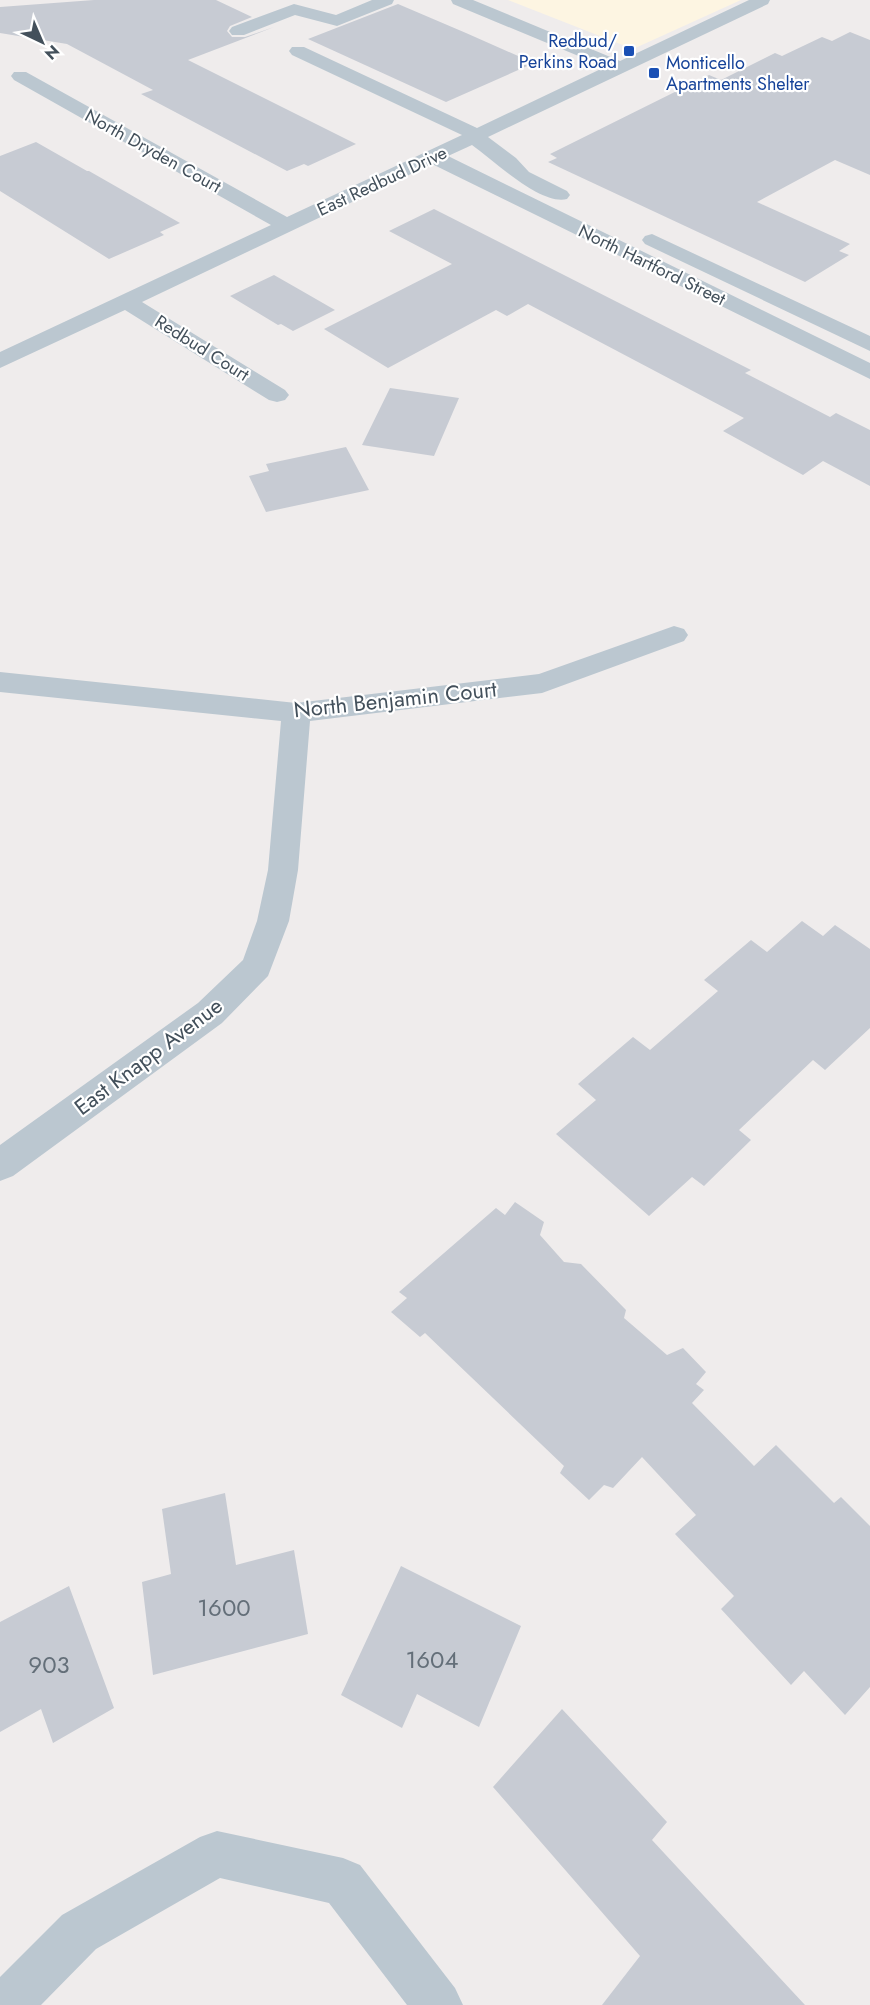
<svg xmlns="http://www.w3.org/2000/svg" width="870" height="2005" font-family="Jost,sans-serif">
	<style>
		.commercial { fill: #fdf5e2 }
		.building { fill: #c7cbd3 }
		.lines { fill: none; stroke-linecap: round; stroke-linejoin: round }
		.minor { fill: #bbc7d0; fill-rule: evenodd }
		.transit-dot { fill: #1a4fb4; stroke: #fff; stroke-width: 2 }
		.labels { text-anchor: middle; stroke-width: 4.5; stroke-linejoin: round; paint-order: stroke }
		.far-transit-label { font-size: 18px; fill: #164399; stroke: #fff; text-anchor: end }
		.far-street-label { font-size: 18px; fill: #43505b; stroke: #fff }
		.street-label { font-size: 22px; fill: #43505b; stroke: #fff }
		.near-number-label { font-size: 24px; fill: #646f79 }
	</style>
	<rect width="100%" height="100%" fill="#efecec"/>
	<!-- commercial -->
	<path class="commercial" d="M 508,0 L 741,0 L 633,49 Z"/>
	<!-- building -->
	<path class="building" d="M 94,0 L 216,0 L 252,17 L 230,26 L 227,31 L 232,37 L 245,37 L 274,27 L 188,60 L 356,144 L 308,166 L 304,164 L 287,171 L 141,94 L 153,90 L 67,44 L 0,33 L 0,7 Z
		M 398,4 L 466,33 L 534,63 L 446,102 L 308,39 Z
		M 850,32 L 870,40 L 870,175 L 835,160 L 757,202 L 850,244 L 839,251 L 849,255 L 805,282 L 548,162 L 557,158 L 550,154 L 709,75 L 721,80 L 775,53 L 782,56 L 822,37 L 832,41 Z
		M 36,142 L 87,171 L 89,171 L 180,223 L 160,232 L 164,235 L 109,259 L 0,191 L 0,156 Z
		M 434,209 L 751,370 L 745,373 L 830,417 L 836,413 L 870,430 L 870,486 L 823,461 L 803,475 L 723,431 L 744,418 L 528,304 L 507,316 L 496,310 L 388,368 L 324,329 L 452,264 L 389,231 Z
		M 274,275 L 302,291 L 335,310 L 293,331 L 281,324 L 278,325 L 230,296 Z
		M 390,388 L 459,398 L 434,456 L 362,445 Z
		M 346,447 L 369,490 L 266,512 L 249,476 L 269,471 L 266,464 Z
		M 802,921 L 823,936 L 835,925 L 870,949 L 870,1028 L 825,1070 L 813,1060 L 739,1130 L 751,1140 L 704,1186 L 692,1177 L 649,1216 L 556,1134 L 596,1100 L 578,1084 L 633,1037 L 650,1050 L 718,991 L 704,980 L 751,940 L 767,952 Z
		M 515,1202 L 544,1222 L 540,1235 L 564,1262 L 581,1264 L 626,1310 L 624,1318 L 667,1355 L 683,1348 L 706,1372 L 696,1384 L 704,1390 L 692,1403 L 754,1466 L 776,1445 L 834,1503 L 841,1497 L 870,1526 L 870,1687 L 845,1715 L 804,1671 L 791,1685 L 721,1609 L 734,1596 L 675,1534 L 696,1515 L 642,1457 L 613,1488 L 604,1485 L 589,1500 L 560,1473 L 564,1466 L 425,1333 L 420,1337 L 391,1312 L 407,1298 L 399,1292 L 496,1208 L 505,1215 Z
		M 225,1493 L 236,1565 L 294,1550 L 308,1634 L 153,1675 L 142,1582 L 171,1574 L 162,1509 Z
		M 401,1566 L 521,1626 L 479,1727 L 417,1694 L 402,1728 L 341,1695 Z
		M 69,1586 L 114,1708 L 53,1743 L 41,1709 L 0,1732 L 0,1622 Z
		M 562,1709 L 667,1822 L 652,1840 L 805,2005 L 602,2005 L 640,1956 L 493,1787 Z"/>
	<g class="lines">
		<!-- minor -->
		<path class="minor" d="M 372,0 L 394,0 L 392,4 L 337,26 L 295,15 L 244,35 L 232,35 L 229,31 L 232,27 L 294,4 L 336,15 Z
			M 451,0 L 473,0 L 620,61 L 749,0 L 770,0 L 768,4 L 488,137 L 516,158 L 529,172 L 567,191 L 570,195 L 567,199 C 541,206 493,160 472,145 L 448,156 L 870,363 L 870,379 L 432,164 L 142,302 L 285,390 L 289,395 L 285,400 L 277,402 L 269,400 L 125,310 L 0,368 L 0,352 L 271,225 L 14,80 L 11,76 L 14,72 L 26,72 L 287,217 L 462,135 L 292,55 L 289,51 L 292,47 L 304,47 L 477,128 L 605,67 L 453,4 Z
			M 652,234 L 870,336 L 870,351 L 645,244 L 642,240 L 645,236 Z
			M 674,626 L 684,629 L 688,635 L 684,641 L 542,693 L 310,721 L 298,870 L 289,921 L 268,976 L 222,1023 L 13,1176 L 0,1181 L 0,1145 L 198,1003 L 243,960 L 257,921 L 268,870 L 281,721 L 0,692 L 0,672 L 296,703 L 539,674 Z
			M 217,1831 L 343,1858 L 360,1865 L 455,1988 L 463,2005 L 407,2005 L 329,1903 L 220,1878 L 96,1949 L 41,2005 L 0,2005 L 0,1977 L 62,1915 L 200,1837 Z"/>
	</g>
	<!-- markers -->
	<g class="transit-dot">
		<rect x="623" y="45" width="12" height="12" rx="3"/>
		<rect x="648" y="67" width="12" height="12" rx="3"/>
	</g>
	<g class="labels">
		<!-- far-transit labels -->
		<g class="far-transit-label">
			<text x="617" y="47">Redbud/<tspan x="617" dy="21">Perkins Road</tspan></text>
			<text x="666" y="69" text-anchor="start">Monticello<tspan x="666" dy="21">Apartments Shelter</tspan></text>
		</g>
		<!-- far-street labels -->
		<g class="far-street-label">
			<text transform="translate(153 151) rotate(29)" y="6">North Dryden Court</text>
			<text transform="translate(382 181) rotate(-25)" y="6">East Redbud Drive</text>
			<text transform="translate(652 265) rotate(26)" y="6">North Hartford Street</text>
			<text transform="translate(202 348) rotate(32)" y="6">Redbud Court</text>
		</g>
		<!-- street labels -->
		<g class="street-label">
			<text transform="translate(395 699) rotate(-6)" y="8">North Benjamin Court</text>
			<text transform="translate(148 1056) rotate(-37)" y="8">East Knapp Avenue</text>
		</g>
		<!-- near-number labels -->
		<g class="near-number-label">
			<text x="224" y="1616">1600</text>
			<text x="432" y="1668">1604</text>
			<text x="49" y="1673">903</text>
		</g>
	</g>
	<!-- north arrow -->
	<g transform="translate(42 42) rotate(136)" stroke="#ffffff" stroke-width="4.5" paint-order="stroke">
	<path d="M0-4.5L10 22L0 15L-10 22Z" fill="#43505b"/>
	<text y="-9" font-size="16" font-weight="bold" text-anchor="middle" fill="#43505b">N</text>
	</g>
</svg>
